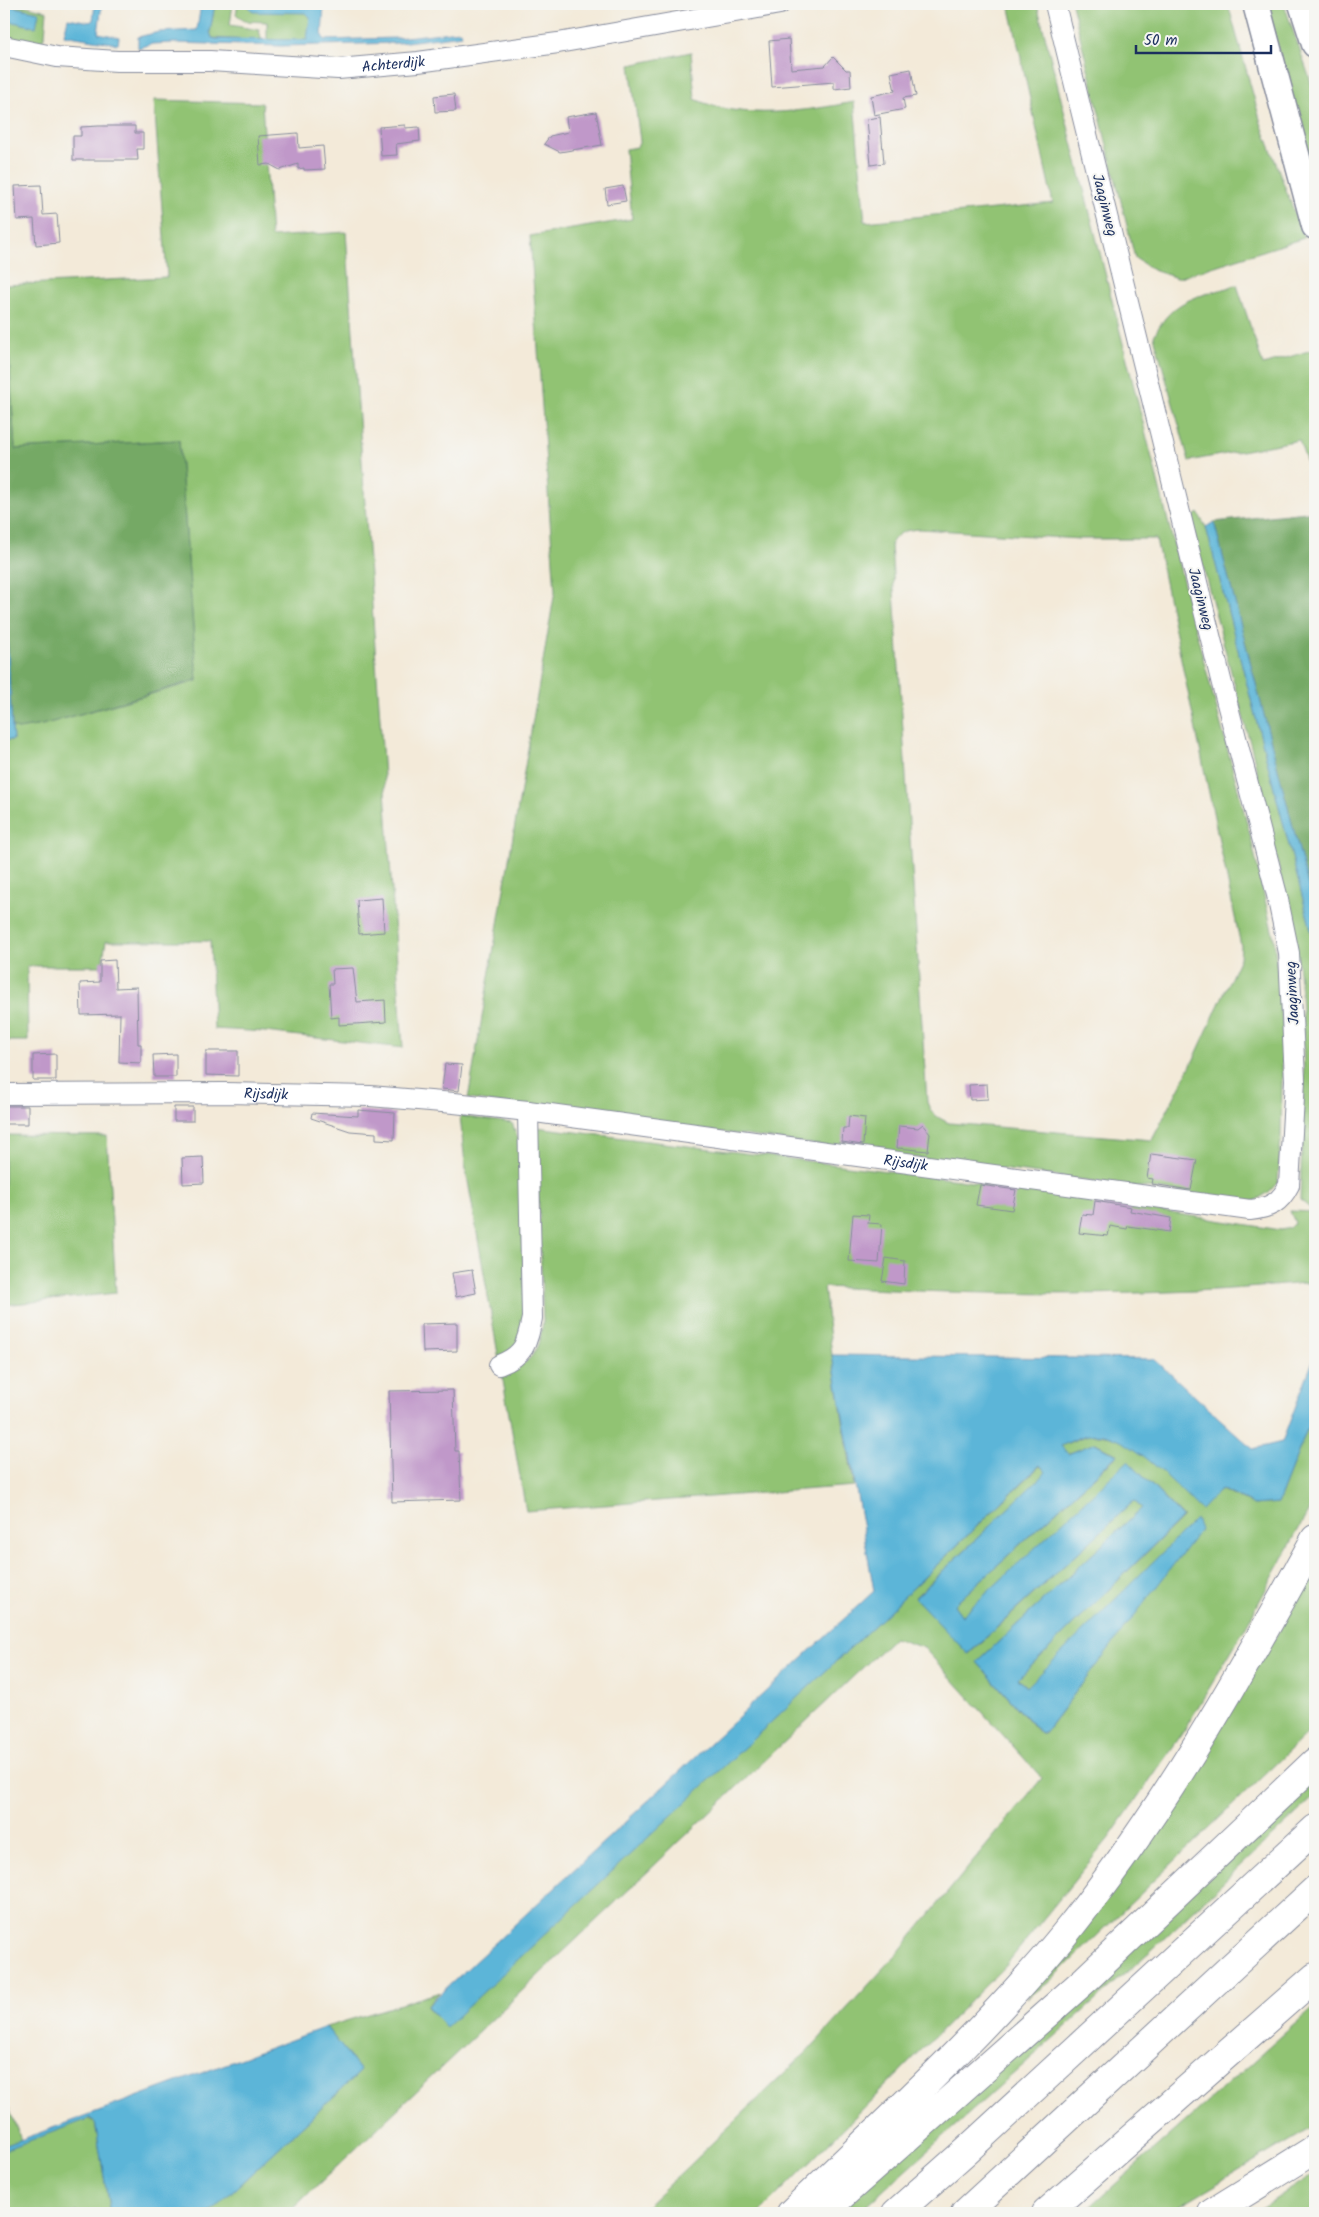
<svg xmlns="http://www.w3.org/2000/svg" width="1319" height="2217" font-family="Kalam,sans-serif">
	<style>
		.green { fill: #91c373; stroke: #567968; fill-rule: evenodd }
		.forest { fill: #74a965; stroke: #486c62 }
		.water { fill: #5bb5d8; stroke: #3b729b }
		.building { fill: #c098c9 }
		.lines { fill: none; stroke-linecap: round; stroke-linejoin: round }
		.minor-casing { stroke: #878c9c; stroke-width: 22 }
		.major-casing { stroke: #878c9c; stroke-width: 29 }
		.highway-casing { stroke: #878c9c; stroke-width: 30 }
		.minor { stroke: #fff; stroke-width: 20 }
		.major { stroke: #fff; stroke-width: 26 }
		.highway { stroke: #fff; stroke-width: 28 }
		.labels { text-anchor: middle; stroke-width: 4; stroke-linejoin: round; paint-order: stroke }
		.street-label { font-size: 15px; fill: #1b2f5e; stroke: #f6f6f2 }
	</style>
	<rect width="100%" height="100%" fill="#f6f6f2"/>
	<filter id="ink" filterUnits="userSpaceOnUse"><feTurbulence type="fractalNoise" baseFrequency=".02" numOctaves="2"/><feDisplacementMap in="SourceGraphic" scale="10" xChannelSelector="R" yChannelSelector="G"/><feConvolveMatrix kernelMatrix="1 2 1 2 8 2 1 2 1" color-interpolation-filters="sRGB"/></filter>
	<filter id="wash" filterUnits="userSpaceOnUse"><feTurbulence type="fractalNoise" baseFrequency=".0096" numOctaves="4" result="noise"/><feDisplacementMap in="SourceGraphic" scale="20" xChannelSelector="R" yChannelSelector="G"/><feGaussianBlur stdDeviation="1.12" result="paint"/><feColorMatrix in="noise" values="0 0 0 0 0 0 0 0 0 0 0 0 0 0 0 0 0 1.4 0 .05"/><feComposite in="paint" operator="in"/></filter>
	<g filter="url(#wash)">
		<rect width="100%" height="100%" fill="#f3ead9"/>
		<!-- green -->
		<path class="green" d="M 4,4 L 19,4 L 47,11 L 45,35 L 41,43 L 32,45 L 4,40 L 4,20 L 13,21 L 38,12 Z
			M 215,4 L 233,4 L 230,25 L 259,30 L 262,41 L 212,38 L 210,32 Z
			M 238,4 L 306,13 L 310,17 L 309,36 L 307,41 L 267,41 L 267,22 L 244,21 L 236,14 Z
			M 1009,4 L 1037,4 L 1194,624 L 1249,830 L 1274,939 L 1283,1032 L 1281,1136 L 1278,1182 L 1269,1192 L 1253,1202 L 468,1099 L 555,591 L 530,236 L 632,219 L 625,149 L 637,147 L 640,141 L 630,65 L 691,52 L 695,99 C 741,121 806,111 854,102 L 865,222 L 1053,203 ZM 920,529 L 1080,539 L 1156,539 L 1241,946 L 1240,958 L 1194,1059 L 1152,1140 L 949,1123 C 937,1117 931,1114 927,1102 L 891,544 C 898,531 907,530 920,529 Z
			M 1072,4 L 1228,4 L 1261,123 L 1304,238 L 1177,278 L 1153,270 L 1135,258 Z
			M 1265,4 L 1284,4 L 1315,94 L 1315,184 Z
			M 154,100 L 262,103 L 271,237 L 346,232 L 403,1048 L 265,1032 L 214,1029 L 210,941 L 106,941 L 102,966 L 27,966 L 28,1041 L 4,1041 L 4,740 L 13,740 L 12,727 L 18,729 L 42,725 L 197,681 L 179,440 L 15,449 L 5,285 L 167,277 Z
			M 1237,285 L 1263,365 L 1315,349 L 1315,487 L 1299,440 L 1189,461 L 1154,336 C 1173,297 1199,297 1237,285 Z
			M 1198,513 L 1206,527 L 1315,945 L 1315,1282 C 1152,1299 988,1295 824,1287 L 832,1355 L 854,1486 L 526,1511 L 502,1375 C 532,1362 538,1354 543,1322 L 536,1127 L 959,1180 L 1281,1230 L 1290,1228 L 1295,1223 L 1290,1211 L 1315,1212 L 1300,1200 C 1303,1113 1308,1026 1295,940 L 1253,754 L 1193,529 L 1193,517 Z
			M 460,1116 L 512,1123 L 521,1146 L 525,1338 L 499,1360 L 465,1164 Z
			M 4,1135 L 107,1136 L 116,1293 L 4,1305 Z
			M 1315,1409 L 1315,1499 L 1245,1628 L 1182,1734 L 1109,1838 L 1005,1966 L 759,2213 L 639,2213 L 807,2052 L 896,1955 L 1042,1778 L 924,1648 L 894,1638 L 288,2213 L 209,2213 L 361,2071 L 326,2027 L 440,1992 L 426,2006 L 445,2025 L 880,1620 L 1040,1466 L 1047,1472 L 915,1597 L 969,1654 L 1134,1501 L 1142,1508 L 977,1662 L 1040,1734 L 1044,1734 L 1199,1529 L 1028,1687 L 1018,1679 L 1183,1517 L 1129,1462 L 962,1616 L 954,1605 L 1118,1455 L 1096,1443 L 1067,1454 L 1060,1446 L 1091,1434 L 1119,1438 L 1142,1454 L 1254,1505 L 1278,1503 Z
			M 1315,1572 L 1315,1726 L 1048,1983 L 1027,1998 L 1179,1795 Z
			M 1315,1779 L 1315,1796 L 1155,1947 L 858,2213 L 837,2213 Z
			M 1315,2006 L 1315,2125 L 1167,2213 L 1083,2213 Z
			M 4,2095 L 21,2140 L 4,2146 Z
			M 87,2118 L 95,2122 L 110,2213 L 4,2213 L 4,2150 Z
			M 1315,2173 L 1314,2213 L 1252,2213 Z"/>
		<!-- forest -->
		<path class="forest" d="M 4,285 L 15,449 L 179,440 L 197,680 L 42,725 L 18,729 L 12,727 L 4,580 Z
			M 1315,511 L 1315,912 L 1214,522 Z"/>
		<!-- water -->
		<path class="water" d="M 95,4 L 102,4 L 98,33 L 119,37 L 118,44 L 64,35 L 68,18 L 90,22 L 93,20 Z
			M 201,4 L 215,4 L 210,32 L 212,38 L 216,39 L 307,40 L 310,17 L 306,13 L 253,12 L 247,4 L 324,4 L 322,36 L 325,40 L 397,38 L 460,31 L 462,35 L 398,43 L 281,46 L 175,43 L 152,44 L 138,48 L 138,37 L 159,32 L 197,30 Z
			M 4,5 L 39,12 L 36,27 L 4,20 Z
			M 1214,522 L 1315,912 L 1315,945 L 1206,527 Z
			M 4,580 L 12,727 L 13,740 L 4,740 Z
			M 832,1355 L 1154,1359 L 1253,1449 L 1282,1442 L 1315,1355 L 1315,1409 L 1278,1503 L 1254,1505 L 1221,1489 L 1201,1510 C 1176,1487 1126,1427 1089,1435 C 1080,1436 1070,1442 1061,1446 L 1068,1454 L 1095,1443 L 1117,1455 L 954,1605 L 962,1616 L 1128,1461 L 1182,1517 L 1018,1679 L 1027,1687 L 1196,1519 L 1200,1530 L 1045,1732 L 1041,1734 L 977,1662 L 1142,1508 L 1134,1501 L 968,1654 L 915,1598 L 1046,1472 L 1040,1465 L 880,1620 L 446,2027 L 427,2006 L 874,1591 Z
			M 326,2027 L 361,2071 L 209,2213 L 110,2213 L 95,2122 L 91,2118 L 4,2150 L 4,2146 Z"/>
		<g id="blocks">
			<!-- building -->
			<path class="building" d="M 789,39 L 791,69 L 825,66 L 833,57 L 846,70 L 850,70 L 851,87 L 834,89 L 834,82 L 772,87 L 769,41 Z
				M 911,69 L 916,96 L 903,98 L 905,109 L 874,115 L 871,96 L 895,91 L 891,73 Z
				M 454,94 L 456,111 L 435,112 L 434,96 Z
				M 596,112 L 602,145 L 560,152 L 544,144 L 550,136 L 568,132 L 566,117 Z
				M 880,117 L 884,163 L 871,165 L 867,119 Z
				M 405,125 L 405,128 L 419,127 L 420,141 L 396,144 L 397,155 L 381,156 L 379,127 Z
				M 99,126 L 135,126 L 135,133 L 143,133 L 143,149 L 137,149 L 138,160 L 73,160 L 73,136 L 81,136 L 81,127 Z
				M 298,133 L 299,148 L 323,146 L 325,169 L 304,170 L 304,168 L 298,169 L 298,164 L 280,170 L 269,164 L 260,165 L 258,136 Z
				M 41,185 L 43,215 L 57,214 L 59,243 L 36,245 L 34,219 L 17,220 L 15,186 Z
				M 623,186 L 626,201 L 607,204 L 605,189 Z
				M 382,898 L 384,932 L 359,934 L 357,900 Z
				M 115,960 L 116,988 L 137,987 L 138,1044 L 141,1044 L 141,1063 L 119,1062 L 120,1014 L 81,1015 L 80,983 L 100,982 L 100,961 Z
				M 353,968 L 357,1002 L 385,1000 L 386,1022 L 339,1025 L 339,1017 L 331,1018 L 329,984 L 333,984 L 332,969 Z
				M 206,1051 L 238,1051 L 238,1076 L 206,1075 Z
				M 56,1054 L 56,1080 L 33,1080 L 33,1055 Z
				M 176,1054 L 176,1077 L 154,1077 L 153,1055 Z
				M 445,1064 L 462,1065 L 459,1091 L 442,1089 Z
				M 987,1084 L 988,1099 L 970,1100 L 969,1085 Z
				M 4,1106 L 28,1106 L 28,1124 L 4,1124 Z
				M 174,1107 L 193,1107 L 193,1121 L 174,1121 Z
				M 358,1110 L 395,1113 L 394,1140 L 376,1139 L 376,1133 L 350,1131 L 311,1118 L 312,1113 L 358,1116 Z
				M 849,1116 L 865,1118 L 863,1145 L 842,1142 L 843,1128 L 848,1128 Z
				M 923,1124 L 930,1133 L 928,1151 L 897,1148 L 899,1126 L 918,1128 Z
				M 1151,1154 L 1197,1160 L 1191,1190 L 1152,1184 L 1153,1179 L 1147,1178 Z
				M 203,1157 L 204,1183 L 183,1184 L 182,1158 Z
				M 980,1185 L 1016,1190 L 1012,1210 L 976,1205 Z
				M 1095,1201 L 1131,1207 L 1130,1211 L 1171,1218 L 1169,1232 L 1128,1226 L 1127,1229 L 1110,1226 L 1108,1236 L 1079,1233 L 1082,1214 L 1093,1215 Z
				M 853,1214 L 869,1215 L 868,1223 L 882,1224 L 879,1263 L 849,1261 Z
				M 886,1258 L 905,1261 L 904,1284 L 882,1281 Z
				M 472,1270 L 476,1293 L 456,1297 L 452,1273 Z
				M 457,1323 L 457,1351 L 423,1352 L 422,1324 Z
				M 453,1390 L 455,1451 L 459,1451 L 461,1500 L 392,1502 L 389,1391 Z"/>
		</g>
	</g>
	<g filter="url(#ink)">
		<use href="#blocks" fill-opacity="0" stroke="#878c9c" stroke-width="1"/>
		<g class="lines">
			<!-- minor casing -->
			<g class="minor-casing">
				<g id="minor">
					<path id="s1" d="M 4,46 L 57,57 L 117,61 L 210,61 L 338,69 L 418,62 L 558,43 L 780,4"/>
					<path id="s2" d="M 4,1094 L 226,1093 L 370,1096 L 454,1103 L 528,1111 L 1250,1210 C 1270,1208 1280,1203 1289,1185 L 1295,1080 L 1289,953 L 1277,895 L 1221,680 L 1055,4"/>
					<path d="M 499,1365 C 525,1355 527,1343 532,1318 L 528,1111"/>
				</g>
			</g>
			<!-- major casing -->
			<g class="major-casing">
				<path id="major" d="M 1256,4 L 1315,226
					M 1302,4 L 1315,44"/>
			</g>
			<!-- highway casing -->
			<g class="highway-casing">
				<path id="highway" d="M 791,2213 C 884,2123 981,2036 1063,1936 C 1162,1814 1240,1676 1315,1539
					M 822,2213 L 1086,1979 L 1315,1762
					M 896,2213 L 967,2150 L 1315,1829
					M 965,2213 L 1315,1890
					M 1046,2213 L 1315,1977
					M 1212,2213 L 1315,2149"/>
			</g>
			<!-- minor -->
			<use href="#minor" class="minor"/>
			<!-- major -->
			<use href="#major" class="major"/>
			<!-- highway -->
			<use href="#highway" class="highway"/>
		</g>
	</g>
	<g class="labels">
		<!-- street labels -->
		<g class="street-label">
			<text dy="5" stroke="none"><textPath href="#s1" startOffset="391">Achterdijk</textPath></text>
			<text transform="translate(1105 205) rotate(76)" y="5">Jaaginweg</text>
			<text transform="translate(1201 599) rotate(76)" y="5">Jaaginweg</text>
			<text transform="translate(1292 993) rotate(-93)" y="5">Jaaginweg</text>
			<text dy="5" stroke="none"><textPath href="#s2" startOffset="262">Rijsdijk</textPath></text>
			<text dy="5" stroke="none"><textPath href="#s2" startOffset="906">Rijsdijk</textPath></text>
		</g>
	</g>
	<!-- margin -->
	<rect width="1319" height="2217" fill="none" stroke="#f6f6f2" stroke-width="20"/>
	<!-- scale -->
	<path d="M1136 45v8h135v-8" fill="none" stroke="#1b2f5e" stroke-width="2.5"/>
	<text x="1144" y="45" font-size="15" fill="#1b2f5e" stroke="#f6f6f2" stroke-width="4" paint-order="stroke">50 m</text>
</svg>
